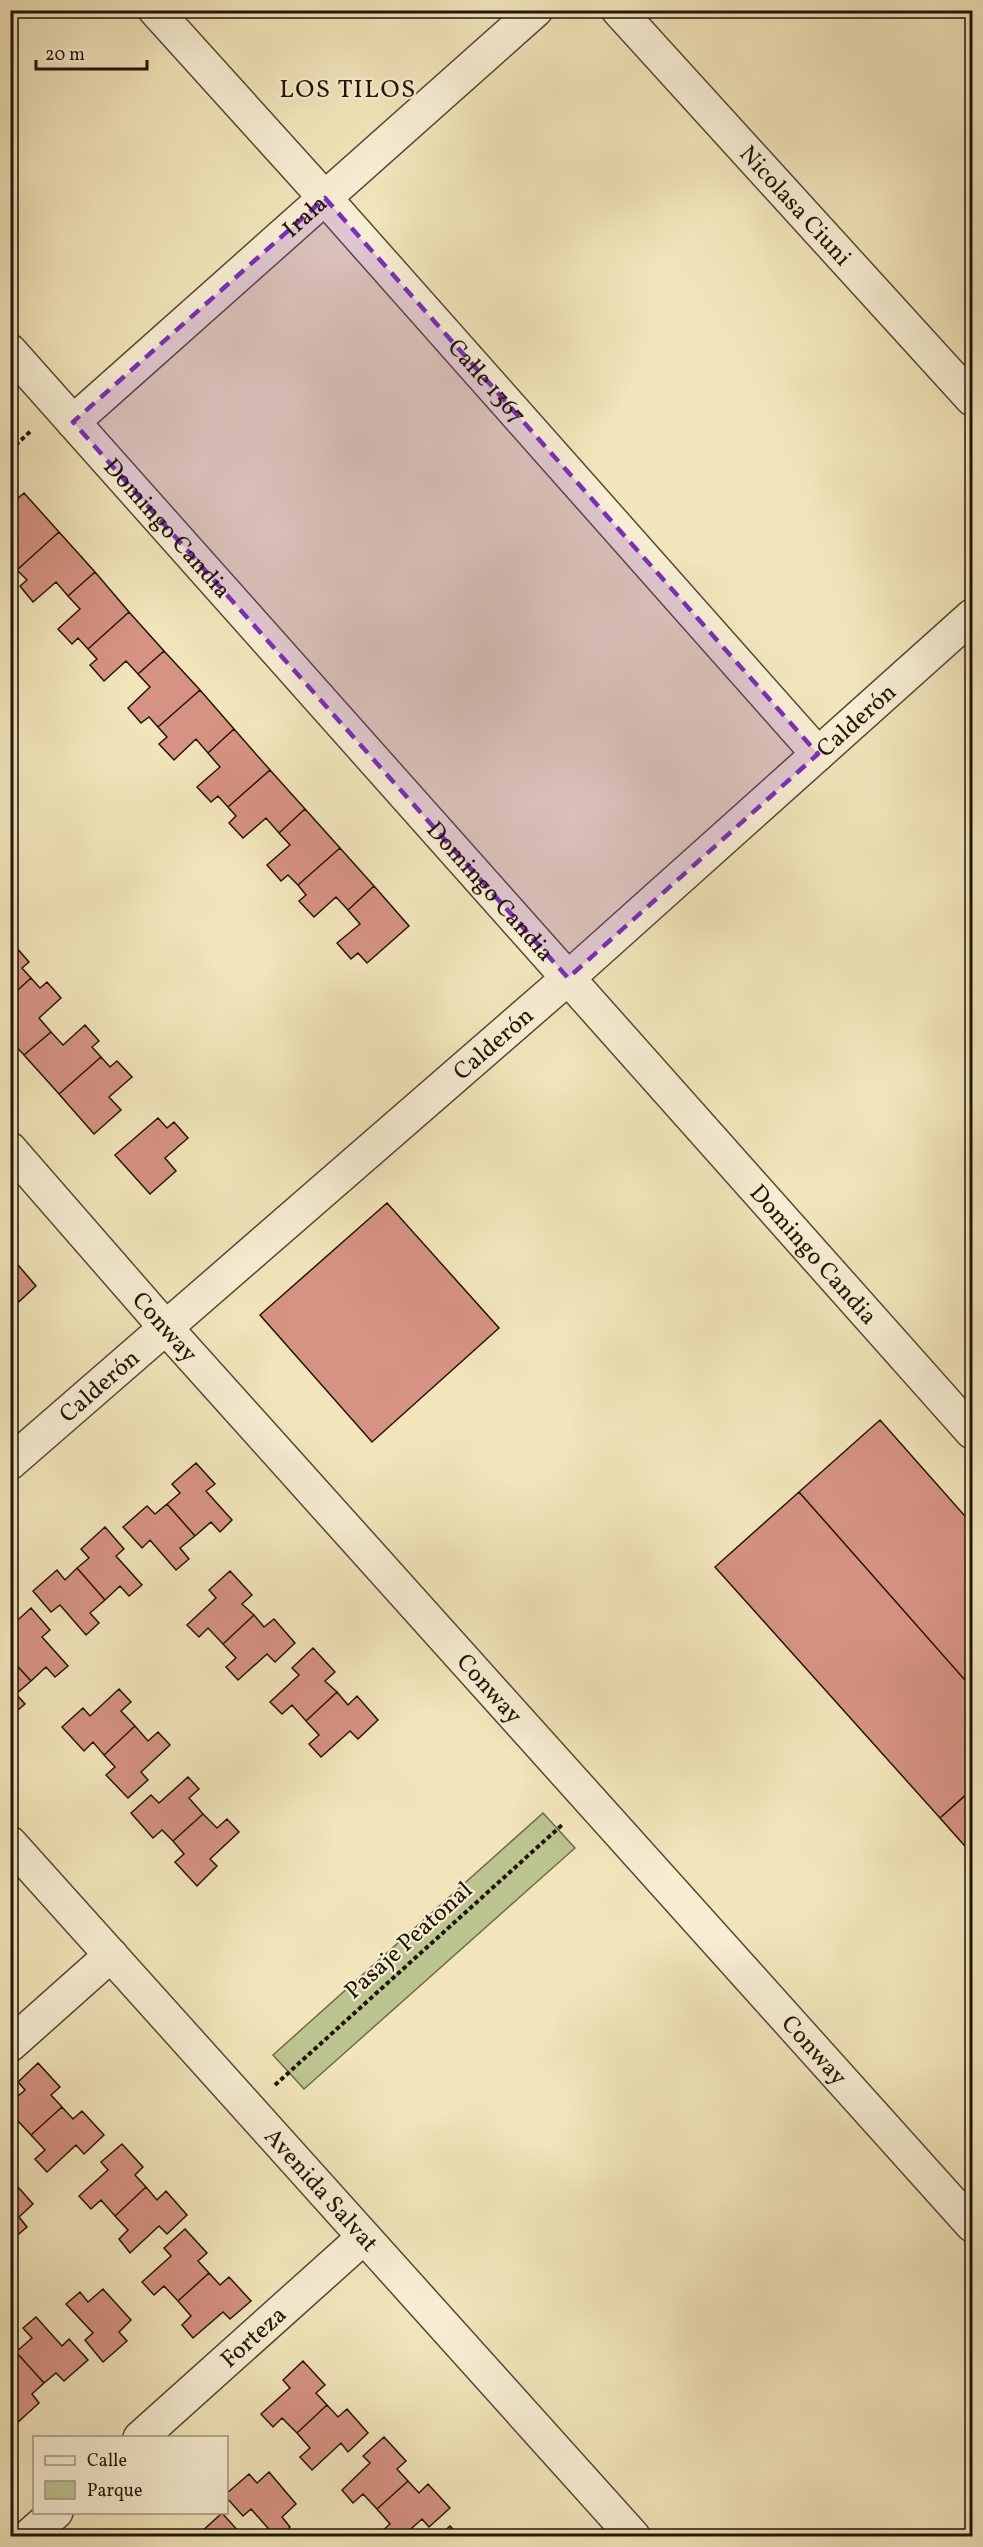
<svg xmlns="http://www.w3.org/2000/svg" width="983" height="2547" font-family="Vollkorn,serif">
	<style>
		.green { fill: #bcc490; stroke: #6e6c4a; stroke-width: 1.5 }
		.building { fill: #d69383; stroke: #211504; stroke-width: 1.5 }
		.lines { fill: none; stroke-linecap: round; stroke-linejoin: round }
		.minor-casing { stroke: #554932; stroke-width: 36 }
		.tertiary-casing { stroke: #554932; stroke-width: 36 }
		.path { stroke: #211504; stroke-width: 4; stroke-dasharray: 4.5 3; stroke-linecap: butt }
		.minor { stroke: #f7eed3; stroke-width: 33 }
		.tertiary { stroke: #f7eed3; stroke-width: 33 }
		.marked { fill: #7b2cbf; fill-opacity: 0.2; stroke: #7b2cbf; stroke-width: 4.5; stroke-dasharray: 12 8; stroke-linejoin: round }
		.labels { text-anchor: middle; stroke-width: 4.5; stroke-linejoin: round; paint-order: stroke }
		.street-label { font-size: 24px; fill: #211504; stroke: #f7eed3 }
		.neighbourhood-label { font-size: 26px; letter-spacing: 1.5px; fill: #211504; stroke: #f7eed3 }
	</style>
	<rect width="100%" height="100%" fill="#f2e5bb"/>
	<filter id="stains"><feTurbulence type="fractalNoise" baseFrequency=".00333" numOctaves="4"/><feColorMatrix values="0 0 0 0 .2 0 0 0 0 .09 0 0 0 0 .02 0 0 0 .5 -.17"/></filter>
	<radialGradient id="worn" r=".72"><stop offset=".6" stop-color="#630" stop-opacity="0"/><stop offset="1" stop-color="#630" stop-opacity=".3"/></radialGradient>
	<!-- green -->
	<path class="green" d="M 543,1813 L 575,1848 L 304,2089 L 273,2055 Z"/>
	<!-- building -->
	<path class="building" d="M 24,493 L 59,532 L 17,570 L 10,562 L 10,505 Z
		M 59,532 L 95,572 L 68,596 L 56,582 L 33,602 L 20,586 L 27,580 L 17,570 Z
		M 95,572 L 129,612 L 88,649 L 78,638 L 72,644 L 58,629 L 80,609 L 68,596 Z
		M 129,612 L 164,651 L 138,674 L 126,661 L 104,681 L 90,665 L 97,659 L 88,649 Z
		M 164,651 L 200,690 L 158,727 L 149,717 L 141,723 L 128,708 L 150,687 L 138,674 Z
		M 200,690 L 234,729 L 208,753 L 196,739 L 174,760 L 159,744 L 167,737 L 158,727 Z
		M 234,729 L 270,770 L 228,807 L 218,796 L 211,802 L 197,787 L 220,767 L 208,753 Z
		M 270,770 L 305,809 L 279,833 L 266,818 L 243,838 L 229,823 L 236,816 L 228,807 Z
		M 305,809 L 340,848 L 298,885 L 288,875 L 281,881 L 267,865 L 290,845 L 279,833 Z
		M 340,848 L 374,886 L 348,910 L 336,897 L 314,917 L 299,901 L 306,895 L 298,885 Z
		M 374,886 L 409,926 L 367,963 L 358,953 L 351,959 L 337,943 L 360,924 L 348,910 Z
		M 15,946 L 29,962 L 22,968 L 31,978 L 10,997 L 10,950 Z
		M 31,978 L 40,988 L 47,982 L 61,998 L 39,1018 L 51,1032 L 24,1055 L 10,1040 L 10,997 Z
		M 85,1025 L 99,1041 L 92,1047 L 101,1057 L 59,1094 L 24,1055 L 51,1032 L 63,1045 Z
		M 101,1057 L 110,1067 L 117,1061 L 132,1077 L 109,1097 L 121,1110 L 94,1134 L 59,1094 Z
		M 158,1118 L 167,1128 L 174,1122 L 188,1138 L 165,1158 L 176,1171 L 150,1194 L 115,1155 Z
		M 387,1203 L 499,1328 L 372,1442 L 260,1315 Z
		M 18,1265 L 36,1286 L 12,1308 L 10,1271 Z
		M 880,1420 L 972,1524 L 972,1688 L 799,1492 Z
		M 196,1463 L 215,1484 L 206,1491 L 232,1520 L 220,1532 L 211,1522 L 195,1536 L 167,1504 L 180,1493 L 172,1484 Z
		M 799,1492 L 972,1688 L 972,1789 L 940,1818 L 715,1567 Z
		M 167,1504 L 195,1536 L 180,1548 L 189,1559 L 176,1570 L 150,1540 L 142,1548 L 123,1527 L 147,1506 L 155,1514 Z
		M 105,1527 L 124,1549 L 116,1556 L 142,1585 L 129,1596 L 120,1586 L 105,1600 L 77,1568 L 89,1558 L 81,1549 Z
		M 77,1568 L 105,1600 L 90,1613 L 99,1623 L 86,1635 L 60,1605 L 51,1612 L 33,1591 L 57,1570 L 65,1580 Z
		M 230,1571 L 252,1595 L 242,1604 L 254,1615 L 223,1644 L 208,1628 L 199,1637 L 187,1625 L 216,1598 L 209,1590 Z
		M 31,1608 L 50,1630 L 42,1637 L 68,1666 L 55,1677 L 46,1667 L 31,1681 L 10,1658 L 10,1643 L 15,1639 L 10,1634 L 10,1627 Z
		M 254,1615 L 264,1627 L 274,1619 L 295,1643 L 275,1662 L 267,1654 L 238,1680 L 226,1667 L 236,1658 L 223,1644 Z
		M 313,1648 L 335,1672 L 325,1681 L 337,1692 L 306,1721 L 292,1705 L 282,1714 L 270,1702 L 299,1675 L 292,1668 Z
		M 10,1658 L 31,1681 L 16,1694 L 25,1704 L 11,1716 Z
		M 119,1689 L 131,1702 L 121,1711 L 135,1726 L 104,1755 L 93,1742 L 84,1751 L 62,1727 L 83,1708 L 90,1716 Z
		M 337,1692 L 348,1705 L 357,1696 L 378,1720 L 358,1739 L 350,1731 L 321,1757 L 309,1744 L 319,1735 L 306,1721 Z
		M 135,1726 L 148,1741 L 158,1732 L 170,1745 L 141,1772 L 148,1780 L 128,1798 L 106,1775 L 115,1767 L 104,1755 Z
		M 188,1777 L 199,1789 L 189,1798 L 203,1814 L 173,1841 L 162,1830 L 153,1838 L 131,1813 L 151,1795 L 159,1803 Z
		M 967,1794 L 972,1799 L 972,1854 L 940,1818 Z
		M 203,1814 L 217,1828 L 227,1819 L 239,1832 L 210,1859 L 217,1866 L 197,1886 L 175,1862 L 184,1854 L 173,1841 Z
		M 38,2063 L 60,2087 L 51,2095 L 62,2107 L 31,2135 L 17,2120 L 10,2126 L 10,2103 L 25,2090 L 18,2082 Z
		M 62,2107 L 73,2119 L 82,2111 L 104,2135 L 84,2154 L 76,2145 L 47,2172 L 35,2159 L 45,2150 L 31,2135 Z
		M 122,2144 L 143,2167 L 135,2175 L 146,2187 L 115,2216 L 101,2200 L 91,2209 L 79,2196 L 108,2170 L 101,2162 Z
		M 10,2178 L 33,2204 L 19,2217 L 27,2227 L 14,2238 L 10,2234 Z
		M 146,2187 L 157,2200 L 166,2191 L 187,2215 L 167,2234 L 159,2226 L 130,2253 L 119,2239 L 128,2230 L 115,2216 Z
		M 185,2229 L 207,2253 L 198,2261 L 209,2273 L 178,2301 L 164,2286 L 154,2295 L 142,2282 L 171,2256 L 164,2248 Z
		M 209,2273 L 220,2285 L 229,2277 L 251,2301 L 230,2319 L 223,2312 L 193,2338 L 182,2325 L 191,2316 L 178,2301 Z
		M 103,2289 L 131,2320 L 119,2332 L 127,2341 L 103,2362 L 85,2340 L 93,2333 L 66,2304 L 80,2292 L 88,2302 Z
		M 36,2317 L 62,2346 L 69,2339 L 88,2360 L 64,2381 L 56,2373 L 44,2383 L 16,2352 L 32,2338 L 23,2328 Z
		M 16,2352 L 44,2383 L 32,2394 L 39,2403 L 16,2424 L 10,2418 L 10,2357 Z
		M 303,2361 L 325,2385 L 316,2393 L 327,2405 L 297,2433 L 282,2418 L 273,2427 L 261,2414 L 290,2388 L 283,2380 Z
		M 327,2405 L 338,2417 L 347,2409 L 368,2433 L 348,2452 L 341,2443 L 312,2470 L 300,2457 L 310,2448 L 297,2433 Z
		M 384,2437 L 406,2461 L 397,2469 L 408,2481 L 377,2509 L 363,2494 L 353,2503 L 342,2490 L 370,2463 L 363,2456 Z
		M 269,2472 L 296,2504 L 282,2517 L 290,2527 L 280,2536 L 275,2536 L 251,2509 L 243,2516 L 226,2497 L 226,2494 L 249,2474 L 257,2483 Z
		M 408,2481 L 419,2493 L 428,2484 L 450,2508 L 429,2527 L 422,2519 L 403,2536 L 384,2536 L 381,2532 L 390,2524 L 377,2509 Z
		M 222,2513 L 241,2534 L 238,2536 L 200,2536 L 199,2534 Z
		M 450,2526 L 459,2536 L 439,2536 Z"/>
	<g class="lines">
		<!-- minor casing -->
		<g class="minor-casing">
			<g id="minor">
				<path id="s1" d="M 155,10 L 325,198 L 818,754"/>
				<path id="s2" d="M 618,10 L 972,399"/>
				<path id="s3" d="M 10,351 L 972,1432"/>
				<path id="s4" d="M 73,422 L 536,10"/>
				<path id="s5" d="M 10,1149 L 166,1328 L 972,2225"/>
				<path id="s6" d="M 10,1463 L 568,978 L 972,616"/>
				<path d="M 10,2045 L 111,1955"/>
				<path id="s7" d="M 140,2438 L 364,2237"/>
				<path d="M 29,2536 L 56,2512"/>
			</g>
		</g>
		<!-- tertiary casing -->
		<g class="tertiary-casing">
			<g id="tertiary">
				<path id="s8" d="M 10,1843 L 633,2536"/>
			</g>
		</g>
		<!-- path -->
		<path class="path" d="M 10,450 L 32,430
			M 275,2085 L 563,1824
			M 970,2536 L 972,2533"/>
		<!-- minor -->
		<use href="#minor" class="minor"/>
		<!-- tertiary -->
		<use href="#tertiary" class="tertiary"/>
	</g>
	<!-- marked area -->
	<path class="marked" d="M 325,198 L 818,754 L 568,978 L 73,422 Z"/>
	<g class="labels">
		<!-- street labels -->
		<g class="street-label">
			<text dy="8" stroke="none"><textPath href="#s2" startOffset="264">Nicolasa Ciuni</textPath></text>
			<text dy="8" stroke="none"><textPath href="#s4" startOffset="310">Irala</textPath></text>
			<text dy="8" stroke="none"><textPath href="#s1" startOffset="498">Calle 1367</textPath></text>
			<text dy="8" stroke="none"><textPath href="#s3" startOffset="237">Domingo Candia</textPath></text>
			<text dy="8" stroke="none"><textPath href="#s6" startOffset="1126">Calderón</textPath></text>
			<text dy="8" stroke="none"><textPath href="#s3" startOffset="723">Domingo Candia</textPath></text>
			<text dy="8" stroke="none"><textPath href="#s6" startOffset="640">Calderón</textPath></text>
			<text dy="8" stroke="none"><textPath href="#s3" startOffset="1209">Domingo Candia</textPath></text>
			<text dy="8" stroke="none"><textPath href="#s5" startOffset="236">Conway</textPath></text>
			<text dy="8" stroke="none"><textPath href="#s6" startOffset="118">Calderón</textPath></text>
			<text dy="8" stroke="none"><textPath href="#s5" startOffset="722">Conway</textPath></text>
			<text transform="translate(408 1940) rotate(-42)" y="8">Pasaje Peatonal</text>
			<text dy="8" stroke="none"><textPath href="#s5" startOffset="1208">Conway</textPath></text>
			<text dy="8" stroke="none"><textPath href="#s8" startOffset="466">Avenida Salvat</textPath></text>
			<text dy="8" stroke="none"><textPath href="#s7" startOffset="152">Forteza</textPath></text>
		</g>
		<!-- neighbourhood labels -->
		<g class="neighbourhood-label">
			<text x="348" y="97">LOS TILOS</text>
		</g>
	</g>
	<!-- margin -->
	<rect width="983" height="2547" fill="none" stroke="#f2e5bb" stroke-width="36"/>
	<rect x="12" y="12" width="959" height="2523" fill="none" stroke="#211504" stroke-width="3"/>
	<rect x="18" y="18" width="947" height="2511" fill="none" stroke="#211504" stroke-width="1.5"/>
	<!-- legend -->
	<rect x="33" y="2436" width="195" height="78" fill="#f7eed3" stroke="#a19780" stroke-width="1.5"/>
	<rect x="45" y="2456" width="30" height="9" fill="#f7eed3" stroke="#a19780" stroke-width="1.5"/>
	<text x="87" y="2466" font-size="18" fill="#211504">Calle</text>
	<rect x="45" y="2481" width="30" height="18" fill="#bcc490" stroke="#a19780" stroke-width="1.5"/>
	<text x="87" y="2496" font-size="18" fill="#211504">Parque</text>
	<!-- scale -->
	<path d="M36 60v9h111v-9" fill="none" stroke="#211504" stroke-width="3"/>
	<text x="45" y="60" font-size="18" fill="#211504" stroke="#f7eed3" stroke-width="4.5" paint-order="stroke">20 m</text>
	<rect width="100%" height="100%" filter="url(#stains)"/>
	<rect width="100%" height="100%" fill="url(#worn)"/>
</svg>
